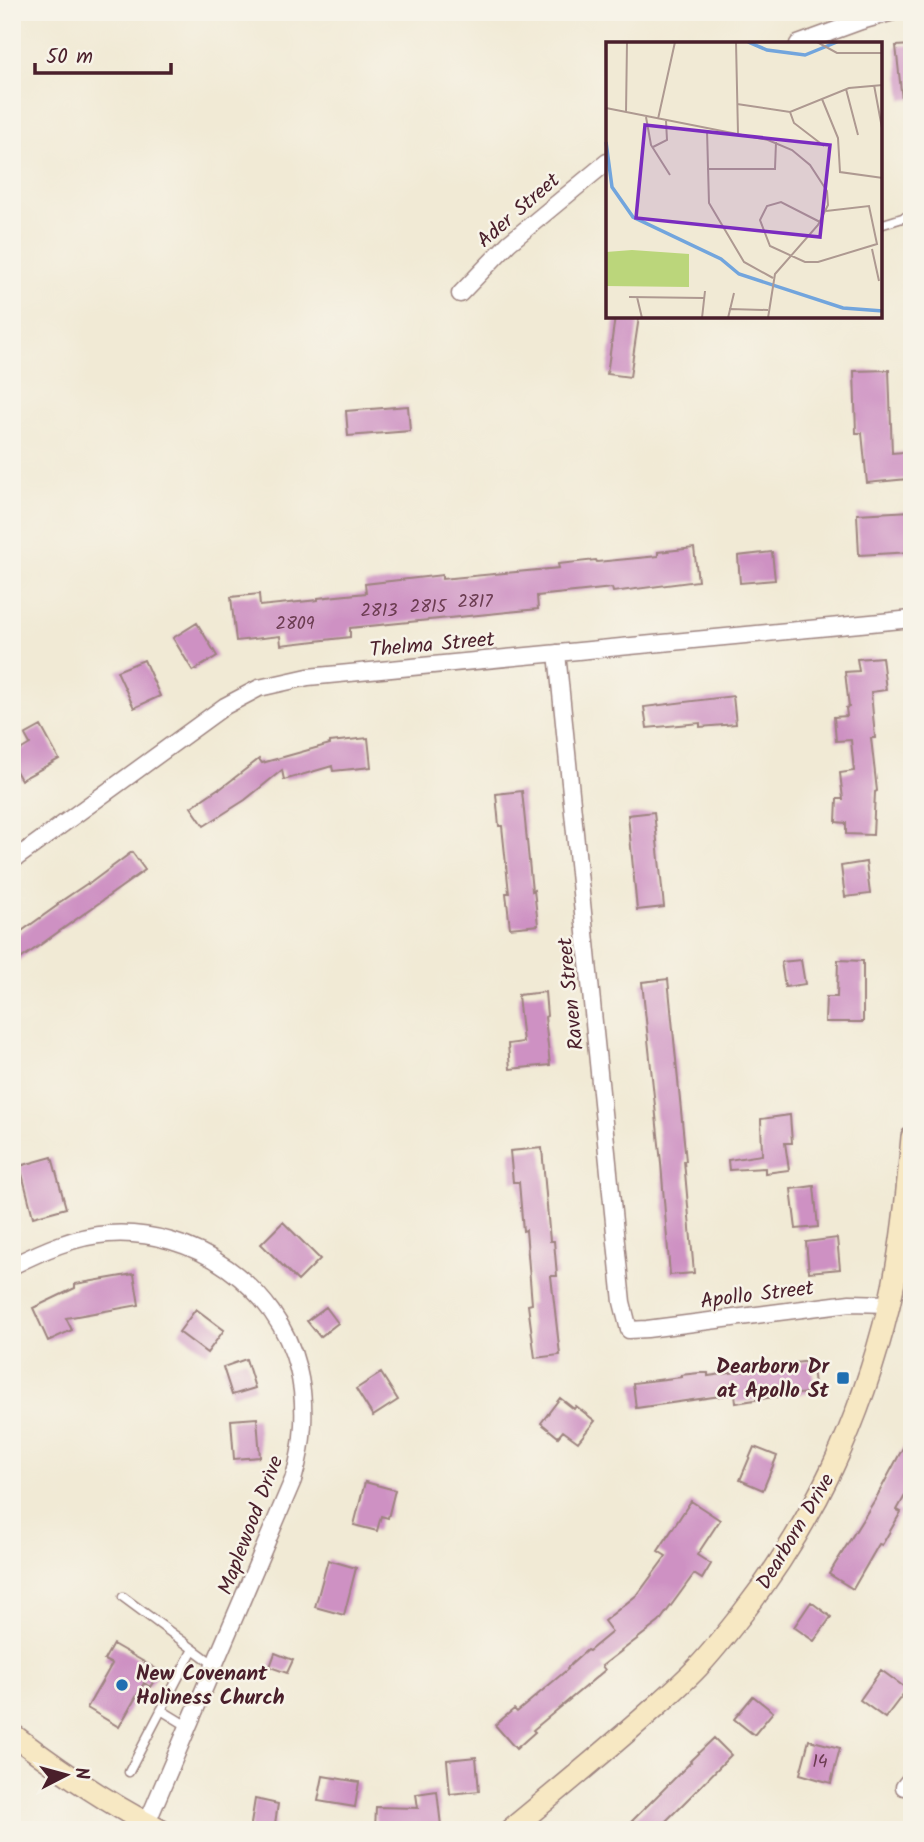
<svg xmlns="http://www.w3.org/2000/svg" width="924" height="1842" font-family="Kalam,sans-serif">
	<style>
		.building { fill: #ce91c3 }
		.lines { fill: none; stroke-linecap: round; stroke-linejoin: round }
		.lane-casing { stroke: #9e8480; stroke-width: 11 }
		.street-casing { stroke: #9e8480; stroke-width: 19 }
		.secondary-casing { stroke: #9e8480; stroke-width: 24 }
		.lane { stroke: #fff; stroke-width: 8 }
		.street { stroke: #fff; stroke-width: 16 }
		.secondary { stroke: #f7e8c3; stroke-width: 21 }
		.poi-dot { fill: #1f6fb2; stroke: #f7f3e8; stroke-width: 2.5 }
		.labels { text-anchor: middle; stroke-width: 5; stroke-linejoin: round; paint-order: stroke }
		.number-label { font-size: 18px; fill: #6b3c51 }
		.street-label { font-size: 21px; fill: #4a1f2b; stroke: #f7f3e8 }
		.poi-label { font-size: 21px; font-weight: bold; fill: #4a1f2b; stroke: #f7f3e8; text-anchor: end }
		.inset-river { fill: none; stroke: #72a5dd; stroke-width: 3.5 }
		.inset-road { fill: none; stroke: #ae9991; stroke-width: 2 }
		.view { fill: #7b2cbf; fill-opacity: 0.15; stroke: #7b2cbf; stroke-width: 3.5 }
		.inset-edge { fill: none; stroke: #4a1f2b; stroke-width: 3.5 }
	</style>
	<rect width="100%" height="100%" fill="#f7f3e8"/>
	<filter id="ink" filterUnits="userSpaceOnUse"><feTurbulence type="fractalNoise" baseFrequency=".0143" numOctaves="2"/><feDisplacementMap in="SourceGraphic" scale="14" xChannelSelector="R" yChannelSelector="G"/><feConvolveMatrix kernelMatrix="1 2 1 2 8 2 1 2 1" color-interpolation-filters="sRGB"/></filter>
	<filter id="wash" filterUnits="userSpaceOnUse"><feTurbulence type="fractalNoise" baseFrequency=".00686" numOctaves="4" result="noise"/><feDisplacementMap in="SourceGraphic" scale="28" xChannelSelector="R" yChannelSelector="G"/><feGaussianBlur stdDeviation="1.57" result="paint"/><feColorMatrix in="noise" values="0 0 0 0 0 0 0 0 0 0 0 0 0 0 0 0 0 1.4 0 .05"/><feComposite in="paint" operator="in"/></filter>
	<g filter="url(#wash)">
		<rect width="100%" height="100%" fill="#f1ead5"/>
		<g id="blocks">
			<!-- building -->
			<path class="building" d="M 912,45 L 912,99 L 902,100 L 896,46 Z
				M 615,317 L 639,317 L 630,377 L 607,374 Z
				M 889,370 L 892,453 L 904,452 L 907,479 L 867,483 L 862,433 L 856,433 L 854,371 Z
				M 408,406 L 410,431 L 348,436 L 346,411 Z
				M 912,511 L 912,552 L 859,555 L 857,514 Z
				M 694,548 L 698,581 L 613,592 L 612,588 L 537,596 L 538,609 L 350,628 L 350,637 L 281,645 L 280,636 L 236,641 L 231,597 L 259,594 L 260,606 L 318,600 L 318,598 L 366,593 L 365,584 L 442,575 L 442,579 L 559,568 L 558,564 L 596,560 L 597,562 L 658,556 L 658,552 Z
				M 772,552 L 775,580 L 740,583 L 738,556 Z
				M 197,623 L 217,656 L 193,671 L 173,638 Z
				M 882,657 L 886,690 L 871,692 L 875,738 L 871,738 L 877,791 L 875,792 L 873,835 L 846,834 L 846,823 L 836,822 L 837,799 L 843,799 L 840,773 L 854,771 L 851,740 L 836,741 L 834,717 L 847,716 L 846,708 L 849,707 L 845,672 L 859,671 L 857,659 Z
				M 144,660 L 160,696 L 134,708 L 117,671 Z
				M 733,696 L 736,724 L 700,727 L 700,723 L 647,728 L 644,707 Z
				M 41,726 L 59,759 L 21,780 L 12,764 L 12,755 L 30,744 L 25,735 Z
				M 368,738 L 371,767 L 333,771 L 332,766 L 284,780 L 282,770 L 245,800 L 204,826 L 191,807 L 219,788 L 220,789 L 259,759 L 262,763 L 330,744 L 330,742 Z
				M 522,791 L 532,891 L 534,890 L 538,925 L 510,928 L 506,893 L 509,893 L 502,826 L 499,826 L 496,794 Z
				M 654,812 L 664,907 L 637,910 L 628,815 Z
				M 132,852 L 145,870 L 12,965 L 12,938 L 58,905 L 57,904 L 88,883 L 89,884 Z
				M 866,862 L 870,894 L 845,897 L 841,866 Z
				M 801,960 L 805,984 L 785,987 L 781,962 Z
				M 838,960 L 863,961 L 863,1022 L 825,1022 L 826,997 L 837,997 Z
				M 668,979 L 686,1161 L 684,1161 L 694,1273 L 670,1275 L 661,1163 L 642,982 Z
				M 545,992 L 547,1016 L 545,1017 L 550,1065 L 510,1069 L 508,1044 L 523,1042 L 518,995 Z
				M 790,1115 L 792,1143 L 785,1143 L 789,1170 L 765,1173 L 765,1168 L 729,1170 L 728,1160 L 762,1155 L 761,1119 Z
				M 542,1148 L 550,1241 L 554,1241 L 557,1276 L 551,1276 L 560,1355 L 535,1358 L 528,1305 L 532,1304 L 526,1230 L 523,1231 L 519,1182 L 513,1182 L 510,1151 Z
				M 52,1157 L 66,1208 L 33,1217 L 20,1166 Z
				M 814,1186 L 818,1227 L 796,1229 L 791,1189 Z
				M 283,1222 L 320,1259 L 298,1281 L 261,1244 Z
				M 837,1238 L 840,1269 L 809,1272 L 806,1242 Z
				M 134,1274 L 139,1305 L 66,1318 L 72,1330 L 48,1341 L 33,1308 L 75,1288 L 75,1284 Z
				M 326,1307 L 338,1323 L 320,1337 L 307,1321 Z
				M 196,1309 L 224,1330 L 207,1353 L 179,1332 Z
				M 246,1359 L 255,1388 L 232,1395 L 223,1367 Z
				M 811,1361 L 815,1392 L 767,1398 L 736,1403 L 735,1394 L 636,1408 L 633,1383 L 681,1377 L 681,1375 L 699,1373 L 708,1373 L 708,1376 L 751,1370 L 750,1368 Z
				M 381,1373 L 398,1400 L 373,1416 L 356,1389 Z
				M 560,1398 L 574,1409 L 576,1406 L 595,1421 L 578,1442 L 563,1431 L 558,1437 L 541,1423 Z
				M 257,1418 L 260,1457 L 234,1459 L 231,1420 Z
				M 912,1431 L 912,1483 L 897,1510 L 901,1512 L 882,1545 L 879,1544 L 853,1589 L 829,1574 L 876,1498 Z
				M 754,1447 L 777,1456 L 763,1490 L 740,1480 Z
				M 365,1482 L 395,1490 L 388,1518 L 381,1516 L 377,1531 L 354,1525 Z
				M 691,1501 L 720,1520 L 697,1555 L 711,1564 L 702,1579 L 694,1574 L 659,1622 L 602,1666 L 605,1670 L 533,1730 L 535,1732 L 516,1749 L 495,1725 L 514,1709 L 517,1712 L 568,1669 L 567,1668 L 587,1650 L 589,1651 L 612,1632 L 604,1621 L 638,1594 L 666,1556 L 658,1551 Z
				M 328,1560 L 356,1568 L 344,1615 L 315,1607 Z
				M 811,1602 L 831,1617 L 814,1641 L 794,1627 Z
				M 113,1644 L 160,1671 L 150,1687 L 144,1683 L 119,1727 L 87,1708 L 112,1664 L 104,1660 Z
				M 275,1653 L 293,1660 L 287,1673 L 270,1667 Z
				M 881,1670 L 907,1689 L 885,1718 L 860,1700 Z
				M 753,1696 L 773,1712 L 754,1735 L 734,1719 Z
				M 714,1738 L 731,1755 L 690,1797 L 657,1830 L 623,1830 L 691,1762 L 690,1761 Z
				M 809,1740 L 840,1748 L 831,1783 L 800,1774 Z
				M 476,1757 L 479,1791 L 450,1794 L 447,1760 Z
				M 323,1776 L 359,1782 L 355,1807 L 318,1801 Z
				M 437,1791 L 441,1826 L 414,1830 L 375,1830 L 376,1807 L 418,1808 L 416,1794 Z
				M 255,1799 L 278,1804 L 274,1830 L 250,1830 Z"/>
		</g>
	</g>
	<g filter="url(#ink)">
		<use href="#blocks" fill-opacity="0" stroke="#9e8480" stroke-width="2"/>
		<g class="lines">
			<!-- lane casing -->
			<g class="lane-casing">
				<path id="lane" d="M 880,225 L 912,215
					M 123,1597 L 216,1666
					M 161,1710 L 189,1727
					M 129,1772 L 193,1649"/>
			</g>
			<!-- street casing -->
			<g class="street-casing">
				<path id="street" d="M 798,44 L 861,21 L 893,12
					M 460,294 L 509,243 L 607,162
					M 557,653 L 622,1302 L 629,1330 L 647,1329 L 850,1303 L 889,1304
					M 12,861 L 225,706 L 259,688 L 308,677 L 912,619
					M 12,1266 C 42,1251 75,1236 108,1234 C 193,1228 278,1286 298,1369 C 307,1405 304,1445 293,1480 L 147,1823
					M 904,1787 L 912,1777"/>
			</g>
			<!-- secondary casing -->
			<g class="secondary-casing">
				<path id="secondary" d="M 12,1734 C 59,1770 107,1803 160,1830
					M 510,1830 C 555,1793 600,1756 644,1717 C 662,1701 681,1685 698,1667 C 714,1650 728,1632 742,1614 C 815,1520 861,1421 889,1305 C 902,1250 907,1193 912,1137"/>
			</g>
			<!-- lane -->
			<use href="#lane" class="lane"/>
			<!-- street -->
			<use href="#street" class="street"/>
			<!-- secondary -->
			<use href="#secondary" class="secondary"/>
		</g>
	</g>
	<!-- markers -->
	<g class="poi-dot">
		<rect x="836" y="1371" width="14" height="14" rx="3.5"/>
		<circle cx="122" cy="1685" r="7"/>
	</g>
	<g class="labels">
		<!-- number labels -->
		<g class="number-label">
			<text x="475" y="607">2817</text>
			<text x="428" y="612">2815</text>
			<text x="379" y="616">2813</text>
			<text x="295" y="629">2809</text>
			<text x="820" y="1767">14</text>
		</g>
		<!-- street labels -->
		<g class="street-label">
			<text transform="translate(518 210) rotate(-41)" y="7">Ader Street</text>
			<text transform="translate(432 644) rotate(-5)" y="7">Thelma Street</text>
			<text transform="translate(570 994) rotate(-96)" y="7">Raven Street</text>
			<text transform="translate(757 1294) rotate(-7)" y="7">Apollo Street</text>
			<text transform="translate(250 1525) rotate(-69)" y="7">Maplewood Drive</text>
			<text transform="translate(795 1531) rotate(-59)" y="7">Dearborn Drive</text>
		</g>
		<!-- poi labels -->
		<g class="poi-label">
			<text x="829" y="1373">Dearborn Dr<tspan x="829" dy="24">at Apollo St</tspan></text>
			<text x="136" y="1680" text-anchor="start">New Covenant<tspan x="136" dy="24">Holiness Church</tspan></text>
		</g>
	</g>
	<!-- overview -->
	<g transform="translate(606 42)">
		<rect width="276" height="276" fill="#f1ead5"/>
		<path d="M 26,208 L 83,212 L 83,245 L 0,244 L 0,210 Z" fill="#bbd67b"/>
		<path class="inset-river" d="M 142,0 L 161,8 L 199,13 L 231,0M 0,100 L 6,145 L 27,175 L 115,217 L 133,232 L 237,266 L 277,269"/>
		<path class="inset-road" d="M 130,0 L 132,92M 211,0 L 231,11 L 277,11M 268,43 L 276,86M 240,47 L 252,93M 216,57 L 232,96 L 234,130 L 277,136M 131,62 L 184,70 L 243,46 L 277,43M 0,66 L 162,98 L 186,108 L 204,123 L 221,149 L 222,163 L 212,183 L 169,232 L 162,276M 184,70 L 188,81 L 218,104M 20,71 L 21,0M 40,75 L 45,103 L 64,133M 52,77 L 69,0M 101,88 L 103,161 L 138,220 L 167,236M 47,105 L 61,98 L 60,79M 101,127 L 169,127 L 170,100M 214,180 L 175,160 L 161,164 L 154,178 L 164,204 L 199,220 L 212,220 L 271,202 L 263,164 L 220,169M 266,207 L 273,239M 23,255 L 98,256M 31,255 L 36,276M 123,267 L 162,268M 96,276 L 99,249M 122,276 L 128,251"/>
		<path class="view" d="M 39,83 L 224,103 L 214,195 L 30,176 Z"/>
		<rect width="276" height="276" class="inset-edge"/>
	</g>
	<!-- margin -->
	<rect width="924" height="1842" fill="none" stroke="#f7f3e8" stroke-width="42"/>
	<!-- north arrow -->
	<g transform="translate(66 1775) rotate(84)" stroke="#f7f3e8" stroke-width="5" paint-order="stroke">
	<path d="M0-5L12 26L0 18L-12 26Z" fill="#4a1f2b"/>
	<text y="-10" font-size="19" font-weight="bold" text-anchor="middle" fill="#4a1f2b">N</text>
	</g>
	<!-- scale -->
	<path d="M35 63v10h136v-10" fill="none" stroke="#4a1f2b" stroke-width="3.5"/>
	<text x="46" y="63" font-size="21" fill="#4a1f2b" stroke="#f7f3e8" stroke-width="5" paint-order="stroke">50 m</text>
</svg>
